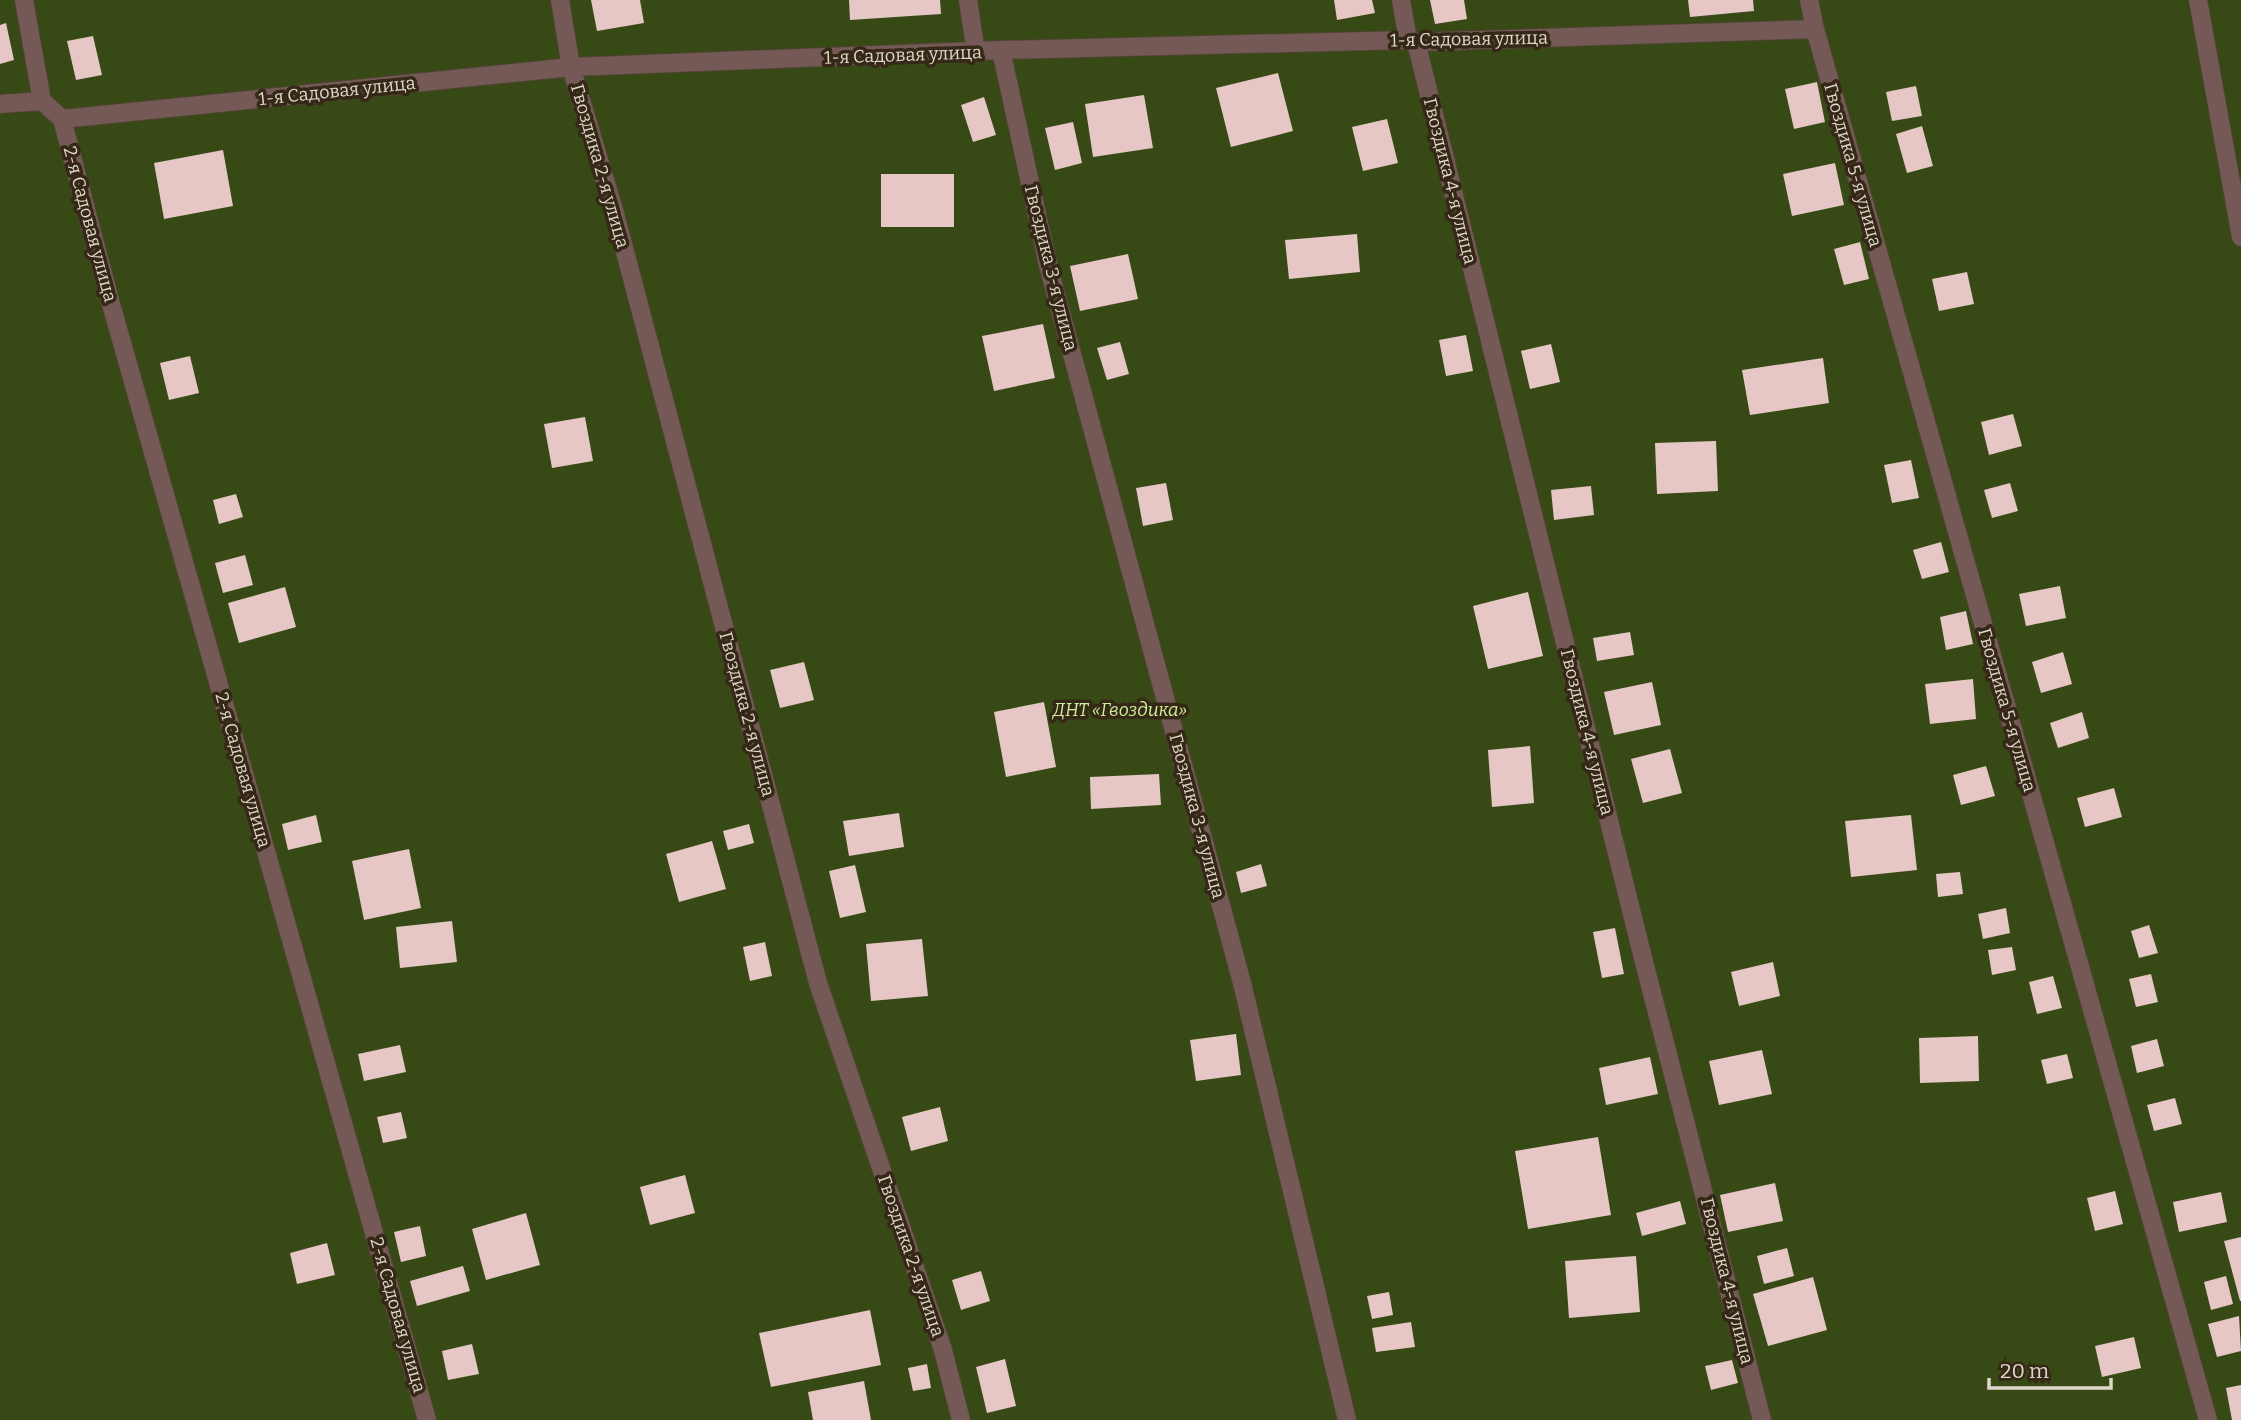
<svg xmlns="http://www.w3.org/2000/svg" width="2241" height="1420" font-family="Bitter,serif">
	<style>
		.green { fill: #374915 }
		.building { fill: #e6c7c5 }
		.lines { fill: none; stroke-linecap: round; stroke-linejoin: round }
		.minor-casing { stroke: #504433; stroke-width: 20 }
		.minor { stroke: #755957; stroke-width: 18 }
		.labels { text-anchor: middle; stroke-width: 7; stroke-linejoin: round; paint-order: stroke }
		.street-label { font-size: 18px; fill: #dfd7cc; stroke: #352816 }
		.park-label { font-size: 18px; font-style: italic; fill: #cdef9b; stroke: #352816 }
	</style>
	<rect width="100%" height="100%" fill="#352816"/>
	<!-- green -->
	<path class="green" d="M 0,0 L 2241,0 L 2241,1420 L 0,1420 Z"/>
	<!-- building -->
	<path class="building" d="M 591,0 L 640,0 L 644,23 L 597,31 Z
		M 849,0 L 940,0 L 941,14 L 850,20 Z
		M 1334,0 L 1372,0 L 1375,13 L 1337,20 Z
		M 1430,0 L 1464,0 L 1467,19 L 1435,24 Z
		M 1688,0 L 1753,0 L 1754,11 L 1690,17 Z
		M 6,23 L 14,60 L 0,64 L 0,25 Z
		M 93,36 L 102,75 L 76,80 L 67,41 Z
		M 1278,73 L 1293,131 L 1231,147 L 1216,88 Z
		M 1817,82 L 1825,122 L 1794,129 L 1785,89 Z
		M 1916,86 L 1922,116 L 1892,121 L 1886,92 Z
		M 1144,95 L 1153,148 L 1093,157 L 1085,104 Z
		M 984,97 L 996,135 L 973,142 L 961,105 Z
		M 1387,119 L 1398,163 L 1363,171 L 1352,127 Z
		M 1073,122 L 1082,163 L 1055,170 L 1045,128 Z
		M 1922,126 L 1933,166 L 1907,173 L 1896,134 Z
		M 223,150 L 233,206 L 164,219 L 154,163 Z
		M 1835,163 L 1844,205 L 1792,216 L 1783,174 Z
		M 881,174 L 954,174 L 954,227 L 881,227 Z
		M 1357,234 L 1360,272 L 1289,279 L 1285,240 Z
		M 1860,242 L 1869,279 L 1844,285 L 1834,249 Z
		M 1128,254 L 1138,299 L 1080,311 L 1070,266 Z
		M 1967,272 L 1974,304 L 1939,311 L 1932,279 Z
		M 1043,324 L 1055,378 L 994,391 L 982,336 Z
		M 1466,335 L 1473,371 L 1446,376 L 1439,340 Z
		M 1120,342 L 1129,374 L 1107,380 L 1097,348 Z
		M 1551,344 L 1560,382 L 1530,389 L 1521,351 Z
		M 190,356 L 199,393 L 169,400 L 160,363 Z
		M 1823,358 L 1829,403 L 1750,415 L 1742,370 Z
		M 2013,414 L 2022,446 L 1989,455 L 1981,422 Z
		M 585,417 L 593,461 L 552,468 L 544,424 Z
		M 1716,441 L 1718,491 L 1657,494 L 1655,443 Z
		M 1911,460 L 1919,498 L 1892,503 L 1884,465 Z
		M 1166,483 L 1173,520 L 1143,526 L 1136,488 Z
		M 2010,483 L 2018,511 L 1992,518 L 1984,490 Z
		M 1591,486 L 1594,515 L 1554,520 L 1551,490 Z
		M 236,494 L 243,517 L 219,524 L 213,500 Z
		M 1941,542 L 1949,572 L 1922,579 L 1913,550 Z
		M 245,555 L 253,585 L 223,593 L 215,563 Z
		M 2060,586 L 2066,618 L 2026,626 L 2019,594 Z
		M 285,587 L 296,627 L 239,643 L 228,603 Z
		M 1528,592 L 1543,656 L 1488,669 L 1473,606 Z
		M 1966,611 L 1973,644 L 1946,650 L 1940,617 Z
		M 1630,632 L 1634,655 L 1597,661 L 1593,638 Z
		M 2063,652 L 2072,684 L 2041,693 L 2032,662 Z
		M 804,662 L 814,700 L 780,708 L 770,670 Z
		M 1973,679 L 1976,719 L 1930,724 L 1925,684 Z
		M 1652,682 L 1661,725 L 1614,735 L 1604,692 Z
		M 1044,702 L 1056,767 L 1006,777 L 994,712 Z
		M 2082,712 L 2089,738 L 2058,748 L 2050,723 Z
		M 1530,746 L 1534,803 L 1492,807 L 1488,750 Z
		M 1670,749 L 1682,793 L 1643,803 L 1631,759 Z
		M 1986,766 L 1995,796 L 1961,805 L 1953,775 Z
		M 1159,774 L 1161,805 L 1091,809 L 1090,777 Z
		M 2114,788 L 2122,817 L 2085,827 L 2077,798 Z
		M 899,813 L 904,847 L 849,856 L 843,821 Z
		M 316,815 L 322,842 L 288,850 L 282,824 Z
		M 1911,815 L 1917,870 L 1851,877 L 1845,821 Z
		M 749,824 L 754,843 L 728,850 L 723,831 Z
		M 712,841 L 726,889 L 679,902 L 666,854 Z
		M 409,849 L 421,908 L 364,920 L 352,861 Z
		M 1261,864 L 1267,886 L 1241,893 L 1236,872 Z
		M 855,865 L 866,912 L 840,918 L 829,871 Z
		M 1960,872 L 1963,894 L 1938,897 L 1936,874 Z
		M 2006,908 L 2010,933 L 1983,939 L 1978,914 Z
		M 452,921 L 457,962 L 400,968 L 396,927 Z
		M 2149,925 L 2158,953 L 2139,958 L 2131,931 Z
		M 1615,928 L 1624,974 L 1602,978 L 1593,932 Z
		M 922,939 L 928,996 L 871,1001 L 866,944 Z
		M 765,942 L 772,976 L 750,981 L 743,947 Z
		M 2012,947 L 2016,970 L 1992,975 L 1988,950 Z
		M 1773,962 L 1780,996 L 1739,1006 L 1731,972 Z
		M 2151,974 L 2158,1002 L 2136,1007 L 2129,979 Z
		M 2053,976 L 2062,1008 L 2037,1014 L 2029,982 Z
		M 1236,1034 L 1241,1075 L 1196,1081 L 1190,1040 Z
		M 1978,1036 L 1979,1081 L 1920,1083 L 1919,1038 Z
		M 2157,1039 L 2164,1066 L 2137,1073 L 2131,1046 Z
		M 400,1045 L 406,1072 L 364,1081 L 358,1054 Z
		M 1762,1050 L 1772,1094 L 1719,1105 L 1709,1061 Z
		M 2067,1054 L 2073,1078 L 2047,1084 L 2041,1060 Z
		M 1650,1057 L 1658,1094 L 1606,1105 L 1599,1068 Z
		M 2175,1098 L 2182,1124 L 2154,1131 L 2147,1105 Z
		M 940,1107 L 948,1141 L 911,1151 L 902,1117 Z
		M 401,1112 L 407,1138 L 383,1143 L 377,1117 Z
		M 1598,1137 L 1611,1215 L 1528,1229 L 1515,1151 Z
		M 685,1175 L 695,1213 L 650,1225 L 640,1187 Z
		M 1775,1183 L 1783,1221 L 1728,1232 L 1720,1195 Z
		M 2115,1191 L 2123,1224 L 2095,1231 L 2087,1198 Z
		M 2221,1192 L 2227,1222 L 2179,1232 L 2173,1202 Z
		M 1680,1201 L 1686,1224 L 1642,1236 L 1636,1213 Z
		M 526,1213 L 540,1265 L 486,1280 L 472,1229 Z
		M 420,1226 L 426,1256 L 401,1262 L 394,1232 Z
		M 2241,1237 L 2241,1301 L 2240,1301 L 2224,1241 Z
		M 327,1243 L 335,1275 L 297,1284 L 290,1253 Z
		M 1787,1248 L 1794,1276 L 1764,1284 L 1757,1256 Z
		M 1636,1256 L 1640,1312 L 1569,1318 L 1565,1261 Z
		M 463,1266 L 470,1291 L 417,1306 L 410,1281 Z
		M 981,1271 L 990,1301 L 961,1310 L 952,1280 Z
		M 2226,1276 L 2233,1304 L 2211,1310 L 2204,1282 Z
		M 1813,1277 L 1827,1330 L 1768,1346 L 1753,1294 Z
		M 1389,1292 L 1393,1315 L 1372,1319 L 1367,1296 Z
		M 870,1310 L 881,1365 L 771,1387 L 759,1333 Z
		M 2239,1316 L 2241,1351 L 2217,1357 L 2208,1324 Z
		M 1411,1322 L 1415,1347 L 1376,1352 L 1372,1328 Z
		M 2134,1337 L 2141,1368 L 2102,1377 L 2095,1346 Z
		M 472,1344 L 479,1374 L 448,1380 L 442,1351 Z
		M 1005,1359 L 1016,1406 L 987,1413 L 976,1367 Z
		M 1732,1360 L 1738,1383 L 1711,1390 L 1705,1366 Z
		M 927,1364 L 931,1388 L 913,1391 L 908,1368 Z
		M 864,1381 L 871,1420 L 813,1420 L 808,1392 Z
		M 2241,1385 L 2241,1420 L 2232,1420 L 2226,1388 Z"/>
	<g class="lines">
		<!-- minor casing -->
		<g class="minor-casing">
			<path id="minor" d="M 24,0 L 42,101
				M 560,0 L 571,67 L 614,210 L 818,983 L 943,1350 L 961,1420
				M 968,0 L 976,53
				M 1401,0 L 1408,40
				M 1809,0 L 1815,29 L 2208,1420
				M 2198,0 L 2241,237
				M 1416,42 L 1642,954 L 1762,1420
				M 1001,50 L 1048,265 L 1242,983 L 1347,1420
				M 0,104 L 42,101 L 62,119 L 571,67 L 1001,50 L 1408,40 L 1416,42 L 1815,29
				M 62,119 L 111,304 L 427,1420"/>
		</g>
		<!-- minor -->
		<use href="#minor" class="minor"/>
	</g>
	<g class="labels">
		<!-- street labels -->
		<g class="street-label">
			<text transform="translate(1469 39) rotate(-1)" y="6">1-я Садовая улица</text>
			<text transform="translate(903 55) rotate(-2)" y="6">1-я Садовая улица</text>
			<text transform="translate(337 91) rotate(-6)" y="6">1-я Садовая улица</text>
			<text transform="translate(1853 165) rotate(74)" y="6">Гвоздика 5-я улица</text>
			<text transform="translate(600 166) rotate(74)" y="6">Гвоздика 2-я улица</text>
			<text transform="translate(1450 181) rotate(76)" y="6">Гвоздика 4-я улица</text>
			<text transform="translate(90 224) rotate(75)" y="6">2-я Садовая улица</text>
			<text transform="translate(1051 268) rotate(76)" y="6">Гвоздика 3-я улица</text>
			<text transform="translate(2007 710) rotate(74)" y="6">Гвоздика 5-я улица</text>
			<text transform="translate(747 714) rotate(75)" y="6">Гвоздика 2-я улица</text>
			<text transform="translate(1587 732) rotate(76)" y="6">Гвоздика 4-я улица</text>
			<text transform="translate(243 770) rotate(74)" y="6">2-я Садовая улица</text>
			<text transform="translate(1197 816) rotate(75)" y="6">Гвоздика 3-я улица</text>
			<text transform="translate(911 1256) rotate(71)" y="6">Гвоздика 2-я улица</text>
			<text transform="translate(1727 1281) rotate(76)" y="6">Гвоздика 4-я улица</text>
			<text transform="translate(398 1315) rotate(74)" y="6">2-я Садовая улица</text>
		</g>
		<!-- park labels -->
		<g class="park-label">
			<text x="1120" y="716">ДНТ «Гвоздика»</text>
		</g>
	</g>
	<!-- scale -->
	<path d="M1989 1378v10h122v-10" fill="none" stroke="#dfd7cc" stroke-width="3.5"/>
	<text x="2000" y="1378" font-size="21" fill="#dfd7cc" stroke="#352816" stroke-width="5" paint-order="stroke">20 m</text>
</svg>
